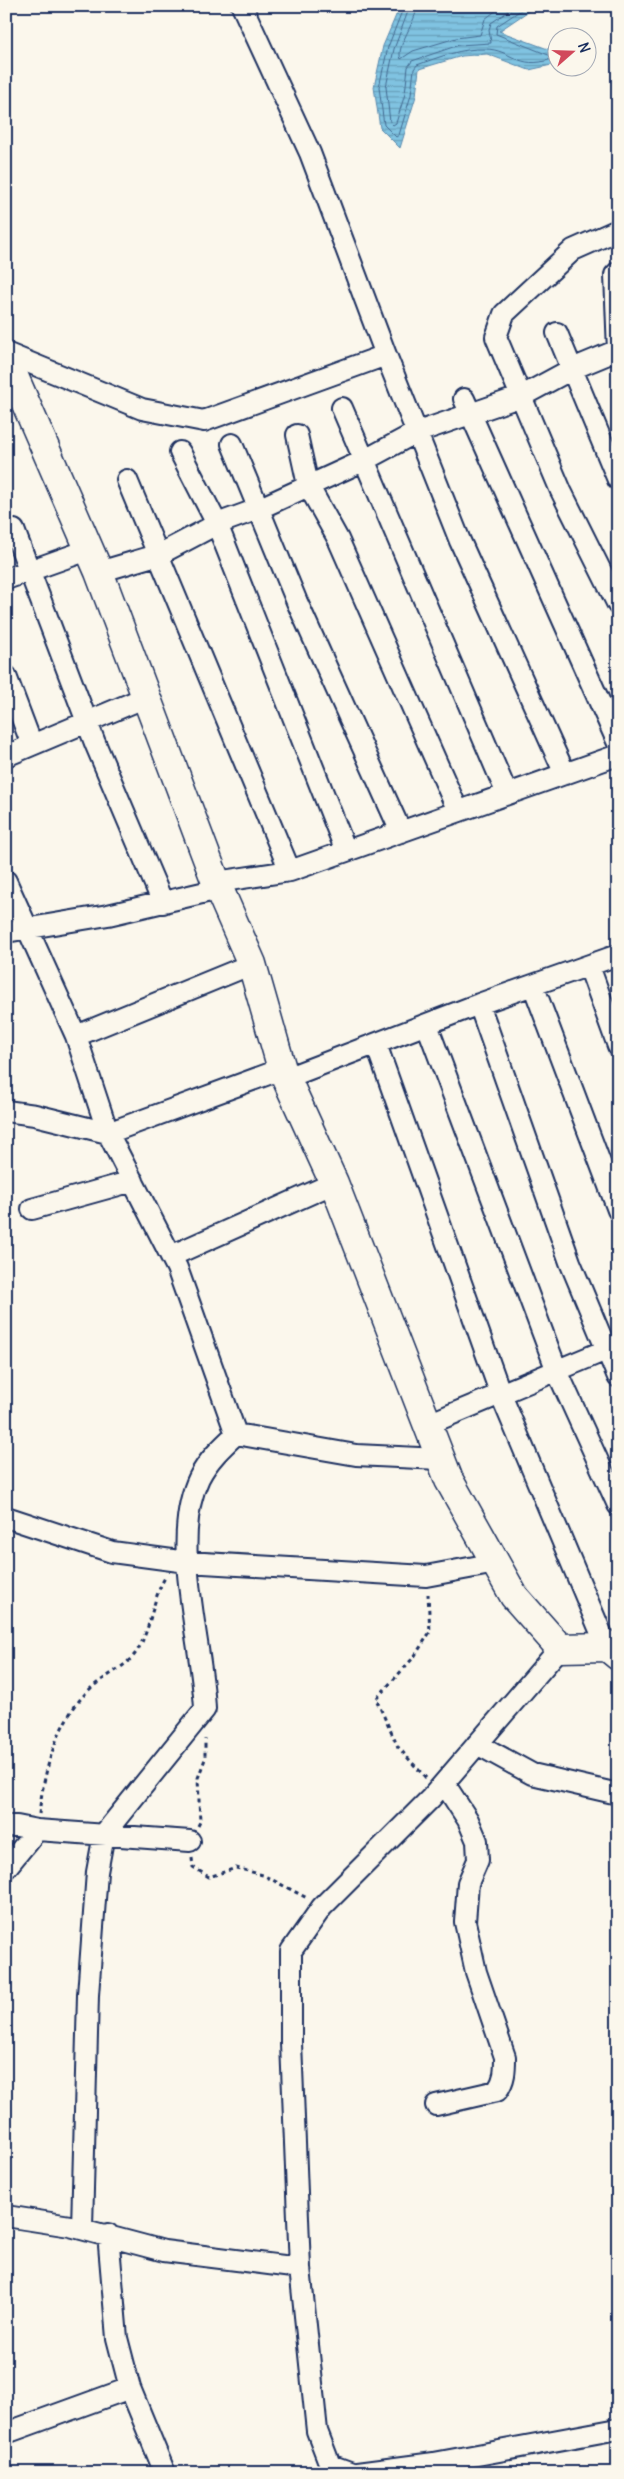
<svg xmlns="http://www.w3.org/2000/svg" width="624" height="2479" font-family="Delius,sans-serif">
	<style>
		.water { fill: url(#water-rules); stroke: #5888ad }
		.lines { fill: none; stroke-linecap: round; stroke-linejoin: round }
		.shore { stroke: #436a92; stroke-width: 1 }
		.street-casing { stroke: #1b2f5e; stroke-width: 24 }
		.secondary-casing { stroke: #1b2f5e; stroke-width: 31 }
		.path { stroke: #1b2f5e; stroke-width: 3; stroke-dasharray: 4 4; stroke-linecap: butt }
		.street { stroke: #fbf7ec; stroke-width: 20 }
		.secondary { stroke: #fbf7ec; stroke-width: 28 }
	</style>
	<defs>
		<pattern id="water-rules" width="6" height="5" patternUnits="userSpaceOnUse" patternTransform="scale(1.25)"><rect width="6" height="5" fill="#80c3e1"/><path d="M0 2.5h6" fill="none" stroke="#689fba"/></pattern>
	</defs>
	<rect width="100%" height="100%" fill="#fbf7ec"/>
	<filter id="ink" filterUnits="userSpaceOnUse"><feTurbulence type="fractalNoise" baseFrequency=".02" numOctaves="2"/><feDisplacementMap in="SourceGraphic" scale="10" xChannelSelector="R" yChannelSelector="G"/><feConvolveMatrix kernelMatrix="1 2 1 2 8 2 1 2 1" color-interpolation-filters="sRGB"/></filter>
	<g filter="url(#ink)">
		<!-- water -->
		<path class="water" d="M 400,6 L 536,6 L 499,31 L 556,52 L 556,64 L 529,70 L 487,54 L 462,56 L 419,69 L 416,96 L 400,148 L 380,128 L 374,87 L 383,46 Z"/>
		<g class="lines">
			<!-- shore -->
			<path class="shore" d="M 404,6 L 388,47 L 379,87 L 384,125 L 396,137 L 399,135 L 411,95 L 414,69 L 417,65 C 439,57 462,48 485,49 C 512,49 517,71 552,59 L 551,56 L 496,34 L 497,26 L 527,6
				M 410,6 L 394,49 L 386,87 L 390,122 L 393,125 L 396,123 L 405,94 L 408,67 L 412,61 L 459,45 L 491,43 L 489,30 L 491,23 L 516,6
				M 417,6 C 417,21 395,47 401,59 L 413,51 L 456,38 L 480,35 L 485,19 L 502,6"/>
			<!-- street casing -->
			<g class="street-casing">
				<path id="street" d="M 618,230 L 573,250 L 504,314 L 496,337 L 561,491 L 618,605
					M 618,272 L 615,275 L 618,352
					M 557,333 L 618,480
					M 6,353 L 142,409 L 204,421 L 386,355 L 310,153 L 242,6
					M 386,355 L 460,541 L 565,774
					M 464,399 L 618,743
					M 342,408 L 507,794
					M 297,435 L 308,485 L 338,539 L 458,811
					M 232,444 L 297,602 L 401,832
					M 180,452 L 217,524 L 346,851
					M 127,480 L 290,871
					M 14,530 L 95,743 L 163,903
					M 99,572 L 160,554 L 217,524 L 258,509 L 363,461 L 415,433 L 522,396 L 572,369 L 618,350
					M 6,579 L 88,550
					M 6,676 L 32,745
					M 6,756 L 146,697
					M 6,881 L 76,1036 L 108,1133 L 177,1268 L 236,1434
					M 216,882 L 290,871 L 618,755
					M 6,932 L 108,915 L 219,889
					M 589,966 L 618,1046
					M 533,985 L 618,1210
					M 479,1004 L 570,1262 L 618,1377
					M 427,1025 L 557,1371 L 618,1505
					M 76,1036 L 252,964
					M 376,1044 L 501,1395 L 607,1647 L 616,1641
					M 286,1078 L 479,1004 L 618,955
					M 6,1111 L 35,1115 L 108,1133 L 282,1069
					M 32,1209 L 133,1181
					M 171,1256 L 334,1183
					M 426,1425 L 618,1345
					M 236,1434 L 356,1455 L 440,1459
					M 6,1517 L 112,1552 L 187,1562 L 426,1576 L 496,1563
					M 477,1744 L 532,1774 L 618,1794
					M 6,1826 L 17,1826 L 37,1830
					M 6,1868 L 37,1830 L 190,1841
					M 436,2105 L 497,2091 C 505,2080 505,2070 505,2057 L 476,1972 L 465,1922 L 468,1883 L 478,1860 L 477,1841 L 468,1820 L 444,1783
					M 6,2216 L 70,2226 L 164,2251 L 300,2268
					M 82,2228 L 88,1995 L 97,1872 L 104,1834 L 205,1709 C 202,1640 169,1540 199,1478 C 208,1460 222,1447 236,1434
					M 108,2234 L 117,2338 L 130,2388 L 165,2473
					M 6,2433 L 130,2388
					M 352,2473 L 330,2465 L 317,2431 L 300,2268 L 291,2043 L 291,1951 L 322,1907 L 431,1798 L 560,1648
					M 357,2473 L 434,2463 L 618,2429"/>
			</g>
			<!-- secondary casing -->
			<g class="secondary-casing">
				<path id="secondary" d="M 6,358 L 99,572 L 216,882 L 252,964 L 282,1069 L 334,1183 L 449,1480 L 514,1596 L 560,1648 L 607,1647 L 618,1656"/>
			</g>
			<!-- path -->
			<path class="path" d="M 426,1778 L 398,1747 L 376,1699 L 414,1657 L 430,1632 L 428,1594
				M 39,1814 C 44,1770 57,1720 90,1689 C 104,1676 123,1669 135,1654 C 152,1630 151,1600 166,1576
				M 198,1826 L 200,1822 L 198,1778 L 205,1759 L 205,1739
				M 192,1858 L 193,1867 L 209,1877 L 236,1868 L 263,1875 L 307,1898"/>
			<!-- street -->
			<use href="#street" class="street"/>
			<!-- secondary -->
			<use href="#secondary" class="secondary"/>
		</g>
	</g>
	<!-- margin -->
	<rect width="624" height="2479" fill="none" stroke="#fbf7ec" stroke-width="25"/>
	<rect x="12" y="12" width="599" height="2454" fill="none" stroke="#1b2f5e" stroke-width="2" filter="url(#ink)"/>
	<!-- north arrow -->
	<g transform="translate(572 52) rotate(70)"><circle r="24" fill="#fbf7ec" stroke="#a1a7b3"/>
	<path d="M0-4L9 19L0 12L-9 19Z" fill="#d1495b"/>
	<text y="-8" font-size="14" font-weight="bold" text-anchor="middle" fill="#1b2f5e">N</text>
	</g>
</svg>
